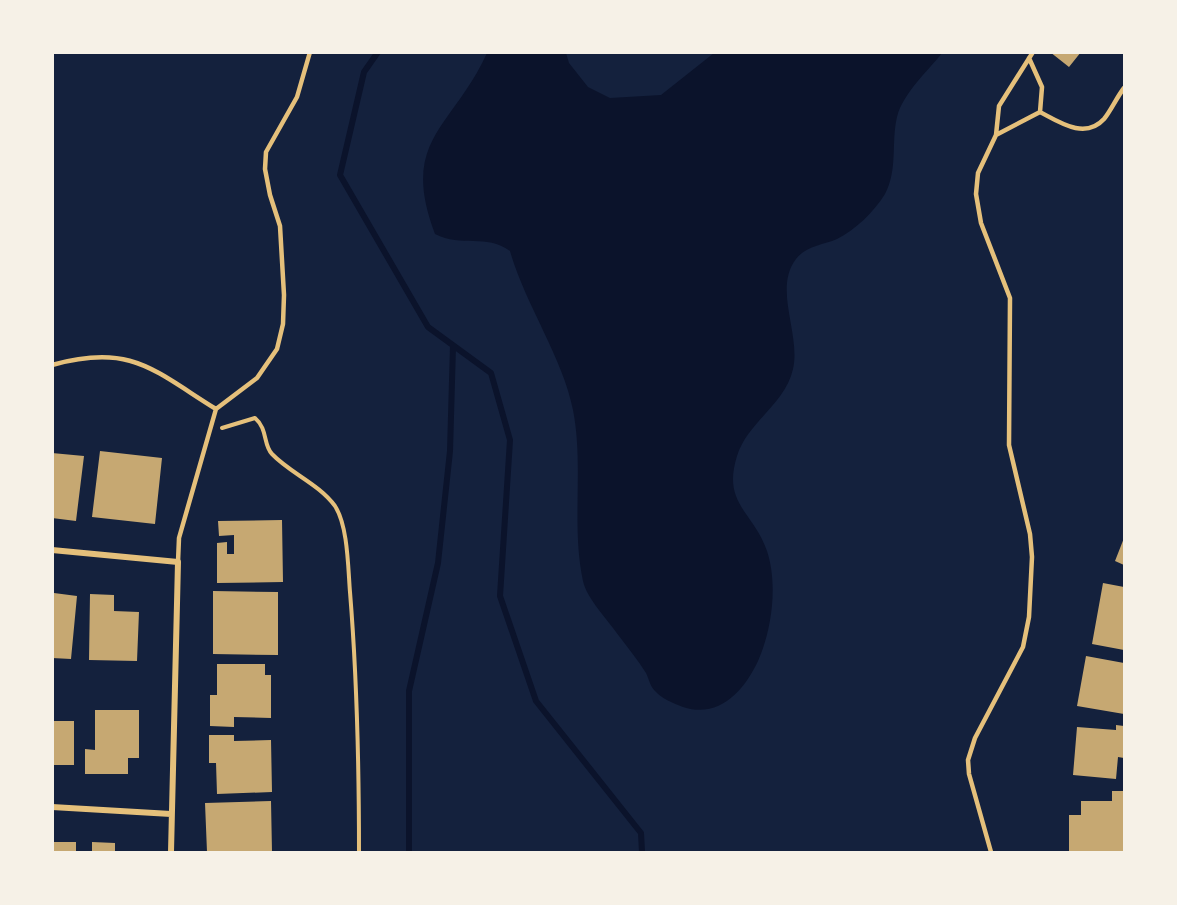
<svg xmlns="http://www.w3.org/2000/svg" width="1177" height="905" font-family="Arial,sans-serif">
	<style>
		.water { fill: #0b132b }
		.lines { fill: none; stroke-linecap: round; stroke-linejoin: round }
		.stream { stroke: #0b132b; stroke-width: 6 }
		.building { fill: #c6a872 }
		.path { stroke: #e5c07b; stroke-width: 4 }
		.service { stroke: #e5c07b; stroke-width: 4.5 }
		.minor { stroke: #e5c07b; stroke-width: 6 }
	</style>
	<rect width="100%" height="100%" fill="#14213d"/>
	<!-- water -->
	<path class="water" d="M 487,53 L 566,53 L 569,63 L 588,87 L 610,98 L 661,95 L 714,53 L 942,53 C 928,71 903,93 897,117 C 891,142 898,170 885,194 C 874,212 855,230 837,239 C 823,245 806,246 796,259 C 773,289 801,334 793,369 C 785,405 748,421 737,456 C 722,504 753,511 767,551 C 778,584 772,630 758,661 C 744,691 719,719 683,707 C 673,703 662,699 655,691 C 650,686 649,679 646,673 C 638,660 628,648 619,636 C 608,620 587,599 583,581 C 571,525 584,466 573,410 C 563,358 525,304 510,251 C 486,233 462,248 435,234 C 399,139 453,128 487,53 Z"/>
	<g class="lines">
		<!-- stream -->
		<path class="stream" d="M 378,52 L 364,72 L 340,175 L 428,327 L 491,373 L 510,440 L 500,596 L 536,701 L 641,833 L 642,852
			M 409,852 L 409,691 L 438,563 L 450,451 L 453,346"/>
	</g>
	<!-- building -->
	<path class="building" d="M 1050,52 L 1081,52 L 1069,67 Z
		M 100,451 L 162,458 L 155,524 L 92,517 Z
		M 52,453 L 84,456 L 76,521 L 52,518 Z
		M 282,520 L 283,582 L 217,583 L 217,543 L 227,542 L 227,554 L 234,554 L 234,535 L 219,536 L 218,521 Z
		M 1124,538 L 1124,565 L 1115,561 Z
		M 1103,583 L 1124,587 L 1124,650 L 1092,644 Z
		M 213,591 L 278,592 L 278,655 L 213,654 Z
		M 54,593 L 77,596 L 71,659 L 52,658 Z
		M 90,594 L 114,595 L 114,611 L 139,612 L 137,661 L 89,660 Z
		M 1086,656 L 1124,663 L 1124,714 L 1077,706 Z
		M 217,664 L 265,664 L 265,675 L 271,675 L 271,718 L 234,717 L 234,727 L 210,726 L 210,695 L 217,695 Z
		M 95,710 L 139,710 L 139,758 L 128,758 L 128,774 L 85,774 L 85,749 L 95,750 Z
		M 52,721 L 74,721 L 74,765 L 52,765 Z
		M 1116,725 L 1124,726 L 1124,758 L 1118,757 L 1116,779 L 1073,775 L 1077,727 L 1116,730 Z
		M 209,735 L 234,735 L 234,741 L 271,740 L 272,792 L 217,794 L 216,763 L 209,763 Z
		M 1112,791 L 1124,791 L 1124,852 L 1069,852 L 1069,815 L 1081,815 L 1081,801 L 1112,801 Z
		M 271,801 L 272,852 L 207,852 L 205,803 Z
		M 52,842 L 76,842 L 76,852 L 52,852 Z
		M 92,842 L 115,843 L 115,852 L 92,852 Z"/>
	<g class="lines">
		<!-- path -->
		<path class="path" d="M 222,428 L 255,418 C 268,429 263,445 272,454 C 290,473 319,484 335,506 C 348,526 348,568 350,592 C 357,678 359,766 359,852"/>
		<!-- service -->
		<path class="service" d="M 1029,58 L 1042,87 L 1040,112
			M 996,135 L 999,106 L 1033,52
			M 52,365 C 131,343 153,370 216,409
			M 178,562 L 179,538 L 216,409 L 257,378 L 277,349 L 283,324 L 284,295 L 280,226 L 270,195 L 265,169 L 266,152 L 297,97 L 310,52
			M 991,852 L 969,774 L 968,760 L 975,738 L 1023,647 L 1029,617 L 1032,557 L 1030,534 L 1009,445 L 1010,298 L 981,223 L 976,194 L 978,173 L 996,135 L 1040,112 C 1059,122 1085,140 1104,119 C 1110,112 1117,97 1124,88"/>
		<!-- minor -->
		<path class="minor" d="M 52,550 L 178,562 L 171,852
			M 52,807 L 171,814"/>
	</g>
	<!-- border -->
	<rect width="1177" height="905" fill="none" stroke="#f6f1e7" stroke-width="108"/>
</svg>
